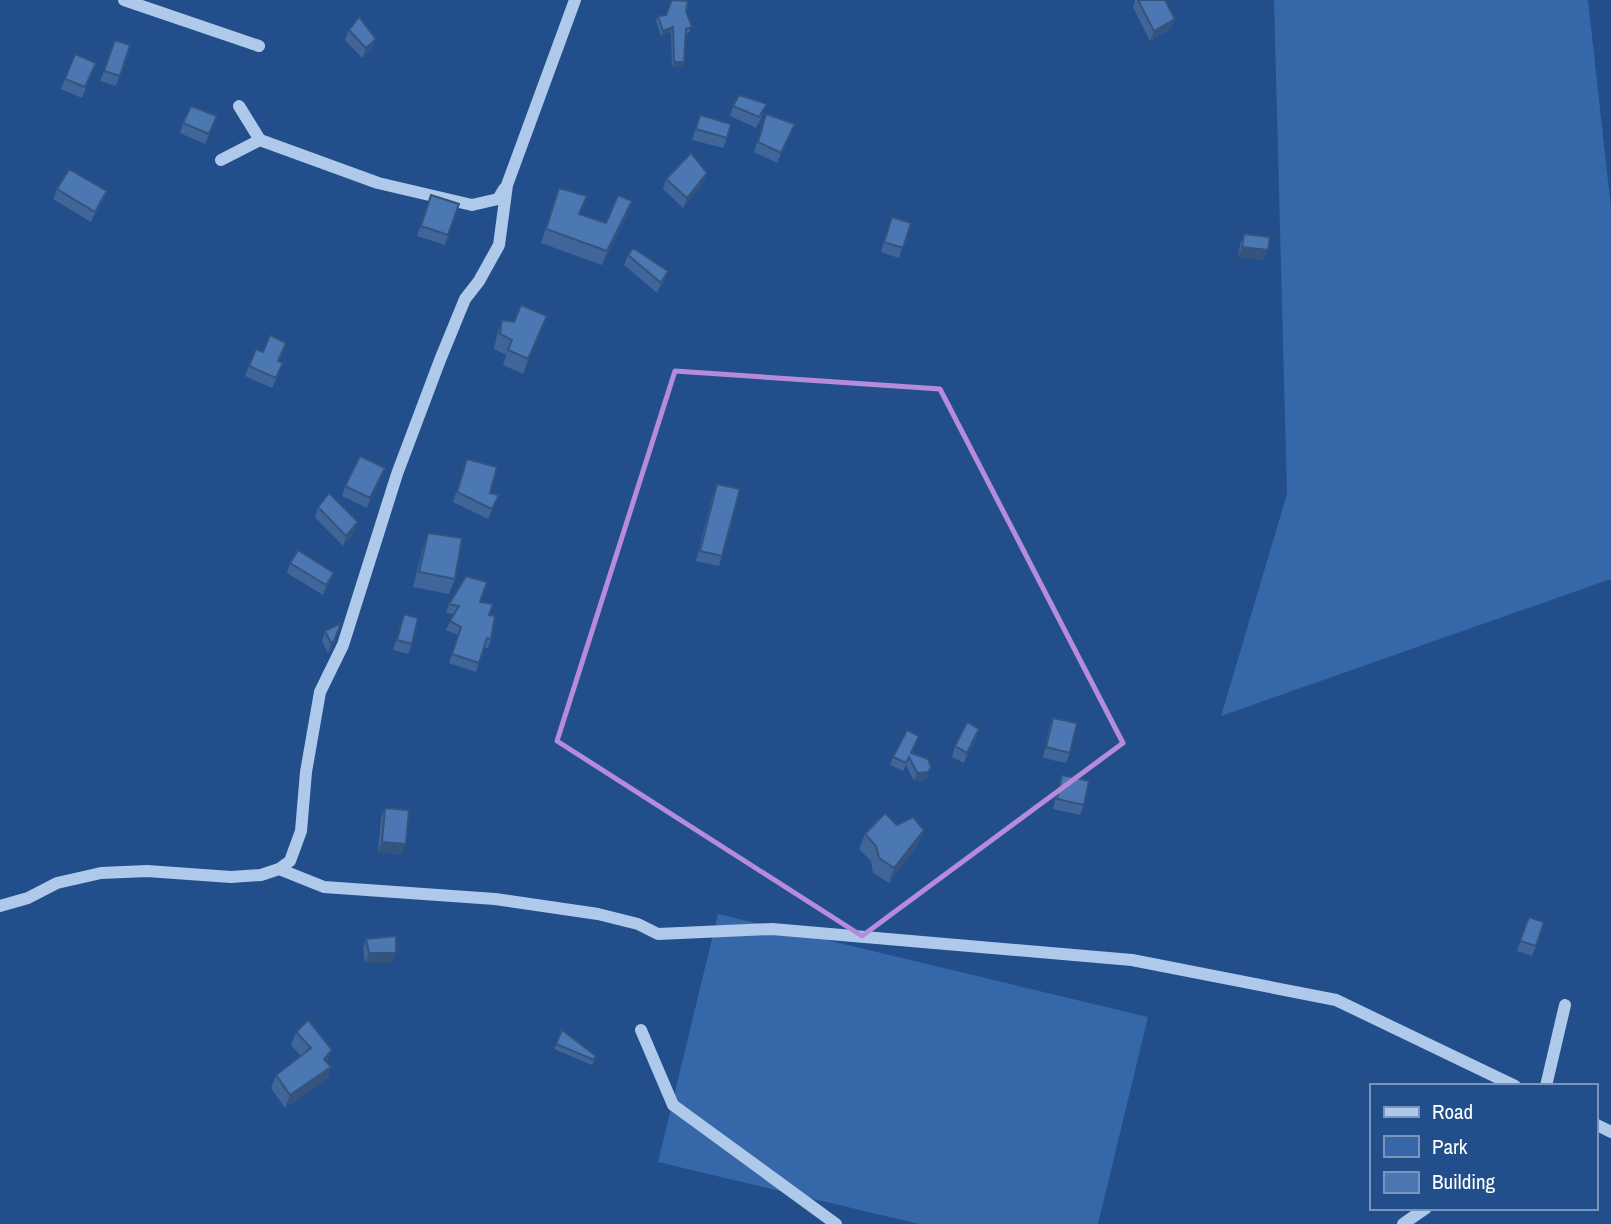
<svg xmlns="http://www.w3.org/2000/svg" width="1611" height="1224" font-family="'Archivo Narrow',sans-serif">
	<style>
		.green { fill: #3667a8 }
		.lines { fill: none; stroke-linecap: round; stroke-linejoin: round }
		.minor { stroke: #afc9eb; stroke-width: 12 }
		.wall { fill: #406699 }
		.shaded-wall { fill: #34537d }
		.building { fill: #4b77b2; stroke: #34537d; stroke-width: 2 }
		.marked { fill: none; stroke: #b68bdc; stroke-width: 5; stroke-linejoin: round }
	</style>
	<rect width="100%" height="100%" fill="#224e8b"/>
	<!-- green -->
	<path class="green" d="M 1274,0 L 1588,0 L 1611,208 L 1611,579 L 1221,716 L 1287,494 Z
		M 718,914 L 1148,1017 L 1098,1224 L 919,1224 L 658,1162 Z"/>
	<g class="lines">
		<!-- minor -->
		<path class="minor" d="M 124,0 L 259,46
			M 239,106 L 260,140 L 378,183 L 472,205 L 498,199 L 504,189
			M 221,160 L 260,140
			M 279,869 L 324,887 L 495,899 L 598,914 L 638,924 L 658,934 L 772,929 L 1132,960 L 1336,1000 L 1515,1086
			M 0,906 L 28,898 L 57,883 L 101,873 L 147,871 L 231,877 L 261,875 L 279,869 L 290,861 L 301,831 L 306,772 L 320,692 L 343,645 L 397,474 L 440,360 L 465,299 L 479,281 L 499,245 L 507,185 L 575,0
			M 641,1030 L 673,1105 L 836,1224
			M 1546,1086 L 1565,1005
			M 1595,1124 L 1611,1132
			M 1403,1224 L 1426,1208"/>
	</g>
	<!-- wall -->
	<path class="wall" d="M 1135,0 L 1165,0 L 1175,19 L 1171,29 L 1150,41 L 1133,7 Z
		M 686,11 L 690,32 L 686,34 L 684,62 L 682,67 L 672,67 L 671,32 L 661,36 L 656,21 L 658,16 Z
		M 349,30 L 372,49 L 362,58 L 345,40 Z
		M 115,40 L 130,45 L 116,86 L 100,81 Z
		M 75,54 L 96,63 L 82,98 L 61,89 Z
		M 733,106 L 763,114 L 756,128 L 730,116 Z
		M 766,114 L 791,134 L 777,163 L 754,152 Z
		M 700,115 L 727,138 L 723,148 L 692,140 Z
		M 217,116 L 205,144 L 180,133 L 183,123 Z
		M 707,173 L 703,183 L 683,208 L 663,189 L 666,179 Z
		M 559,188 L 580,215 L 606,223 L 627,215 L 602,265 L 541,243 Z
		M 57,189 L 107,191 L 103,201 L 91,222 L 53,199 Z
		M 431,195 L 459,204 L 445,245 L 417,236 Z
		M 892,217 L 911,223 L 899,258 L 881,252 Z
		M 1244,234 L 1264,260 L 1238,257 L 1240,244 Z
		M 628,255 L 665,281 L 657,293 L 624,265 Z
		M 502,320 L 541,331 L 523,374 L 503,365 L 506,355 L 494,349 L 497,335 Z
		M 286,343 L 279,362 L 279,374 L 272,388 L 245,376 L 249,366 L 263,352 Z
		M 385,468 L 367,508 L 342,496 L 345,486 Z
		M 464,469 L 490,493 L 499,495 L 488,519 L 453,502 Z
		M 717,484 L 722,556 L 719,566 L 696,561 L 713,494 Z
		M 318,507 L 354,532 L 343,546 L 315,517 Z
		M 428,533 L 455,579 L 449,594 L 413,587 L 423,548 Z
		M 290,563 L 330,583 L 323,595 L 287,573 Z
		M 480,602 L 489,615 L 491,639 L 488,648 L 484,647 L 476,672 L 449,663 L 458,635 L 446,630 L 454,614 L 446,613 L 449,604 Z
		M 404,614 L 412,644 L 408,654 L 393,650 Z
		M 341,623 L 330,652 L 328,653 L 322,641 L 325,631 Z
		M 1053,718 L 1070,753 L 1066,763 L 1043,758 L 1049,728 Z
		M 979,729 L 976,739 L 964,763 L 952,757 L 955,746 Z
		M 916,744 L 912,754 L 928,775 L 925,780 L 914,781 L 906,765 L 903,771 L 890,765 L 893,757 Z
		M 1062,775 L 1084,805 L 1080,815 L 1053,809 L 1059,785 Z
		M 385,808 L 402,854 L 378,852 L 381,818 Z
		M 897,825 L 924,830 L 918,845 L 889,883 L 873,873 L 871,861 L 859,849 L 865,834 Z
		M 1529,917 L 1536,946 L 1532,956 L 1517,951 Z
		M 366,939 L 392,963 L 365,963 L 363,949 Z
		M 562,1030 L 596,1056 L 592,1065 L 554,1049 Z
		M 296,1032 L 331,1067 L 327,1080 L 285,1108 L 271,1088 L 276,1075 L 301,1056 L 291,1045 Z"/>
	<!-- shaded-wall -->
	<path class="shaded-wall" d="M 1175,19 L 1171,29 L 1150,41 L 1154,31 Z
		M 673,27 L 671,32 L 661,36 L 663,31 Z
		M 376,39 L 372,49 L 362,58 L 366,48 Z
		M 674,62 L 684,62 L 682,67 L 672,67 Z
		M 795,124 L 791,134 L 777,163 L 781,153 Z
		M 707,173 L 703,183 L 683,208 L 687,198 Z
		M 107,191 L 103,201 L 91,222 L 95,212 Z
		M 632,201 L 627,215 L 602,265 L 607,251 Z
		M 1242,247 L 1268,250 L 1264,260 L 1238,257 Z
		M 668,271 L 665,281 L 657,293 L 661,283 Z
		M 547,316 L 541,331 L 523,374 L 528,359 Z
		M 385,468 L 381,478 L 367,508 L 370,498 Z
		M 358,522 L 354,532 L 343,546 L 346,536 Z
		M 334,573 L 330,583 L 323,595 L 326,585 Z
		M 341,623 L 330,652 L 328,653 L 331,643 Z
		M 979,729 L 976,739 L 964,763 L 967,753 Z
		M 931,767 L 925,780 L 914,781 L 917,773 Z
		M 924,830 L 918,845 L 889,883 L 894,868 Z
		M 382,842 L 406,844 L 402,854 L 378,852 Z
		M 369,953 L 396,953 L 392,963 L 365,963 Z
		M 332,1050 L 327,1063 L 324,1059 Z
		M 331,1067 L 327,1080 L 285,1108 L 290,1095 Z"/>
	<!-- building -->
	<path class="building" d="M 672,0 L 688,1 L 686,11 L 692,27 L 686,29 L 684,62 L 674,62 L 673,27 L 663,31 L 658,16 L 666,15 Z
		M 1138,0 L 1165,0 L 1175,19 L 1154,31 Z
		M 359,17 L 376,39 L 366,48 L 349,30 Z
		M 115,40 L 130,45 L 120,76 L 104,71 Z
		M 75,54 L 96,63 L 85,87 L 65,79 Z
		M 739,95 L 767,104 L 759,117 L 733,106 Z
		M 191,106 L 217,116 L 209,134 L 183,123 Z
		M 766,114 L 795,124 L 781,153 L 758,142 Z
		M 700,115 L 731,124 L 727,138 L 696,129 Z
		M 691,153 L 707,173 L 687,198 L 666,179 Z
		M 69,169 L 107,191 L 95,212 L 57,189 Z
		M 559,188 L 587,196 L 579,214 L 606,223 L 618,195 L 632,201 L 607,251 L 546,229 Z
		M 431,195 L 459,204 L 448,235 L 421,226 Z
		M 892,217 L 911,223 L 903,248 L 884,242 Z
		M 1244,234 L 1270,237 L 1268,250 L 1242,247 Z
		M 633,248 L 668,271 L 661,283 L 628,255 Z
		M 521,305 L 547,316 L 528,359 L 508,350 L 512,340 L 500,334 L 502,320 L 514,322 Z
		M 270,335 L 286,343 L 278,361 L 283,363 L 276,378 L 249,366 L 256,349 L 263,352 Z
		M 360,456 L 385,468 L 370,498 L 345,486 Z
		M 467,459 L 497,467 L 490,493 L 499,495 L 492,509 L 457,492 Z
		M 717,484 L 740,489 L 722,556 L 700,551 Z
		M 329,493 L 358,522 L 346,536 L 318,507 Z
		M 428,533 L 462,538 L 455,579 L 419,572 Z
		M 298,550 L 334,573 L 326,585 L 290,563 Z
		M 466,576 L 487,582 L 480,602 L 493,604 L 489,615 L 495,616 L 491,639 L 487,638 L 479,663 L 452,654 L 461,627 L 450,621 L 459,606 L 449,604 Z
		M 404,614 L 418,618 L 412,644 L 397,640 Z
		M 341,623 L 334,641 L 331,643 L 325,631 Z
		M 1053,718 L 1077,723 L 1070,753 L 1046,747 Z
		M 967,722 L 979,729 L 967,753 L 955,746 Z
		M 907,730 L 919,736 L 911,753 L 928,759 L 931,767 L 928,772 L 917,773 L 909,757 L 906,763 L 893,757 Z
		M 1062,775 L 1089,781 L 1084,805 L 1057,799 Z
		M 385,808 L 409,810 L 406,844 L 382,842 Z
		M 885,813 L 897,825 L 913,817 L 924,830 L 894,868 L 879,858 L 876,846 L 865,834 Z
		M 1529,917 L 1544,922 L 1536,946 L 1520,941 Z
		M 396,936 L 396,953 L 369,953 L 366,939 Z
		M 308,1020 L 332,1050 L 324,1059 L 331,1067 L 290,1095 L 276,1075 L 311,1048 L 296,1032 Z
		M 562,1030 L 596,1056 L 594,1060 L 556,1044 Z"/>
	<!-- marked area -->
	<path class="marked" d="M 675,371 L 940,389 L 1123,743 L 862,936 L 557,741 Z"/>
	<!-- legend -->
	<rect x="1370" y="1084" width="228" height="126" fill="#224e8b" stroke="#7a95b9" stroke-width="2"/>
	<rect x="1384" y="1107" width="35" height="10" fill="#afc9eb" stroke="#7a95b9" stroke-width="2"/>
	<text x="1432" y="1119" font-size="21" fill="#ffffff">Road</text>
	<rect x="1384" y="1136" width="35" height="21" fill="#3667a8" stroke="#7a95b9" stroke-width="2"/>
	<text x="1432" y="1154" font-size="21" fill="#ffffff">Park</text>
	<rect x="1384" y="1172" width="35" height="21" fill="#4b77b2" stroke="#7a95b9" stroke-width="2"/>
	<text x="1432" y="1189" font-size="21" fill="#ffffff">Building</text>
</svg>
